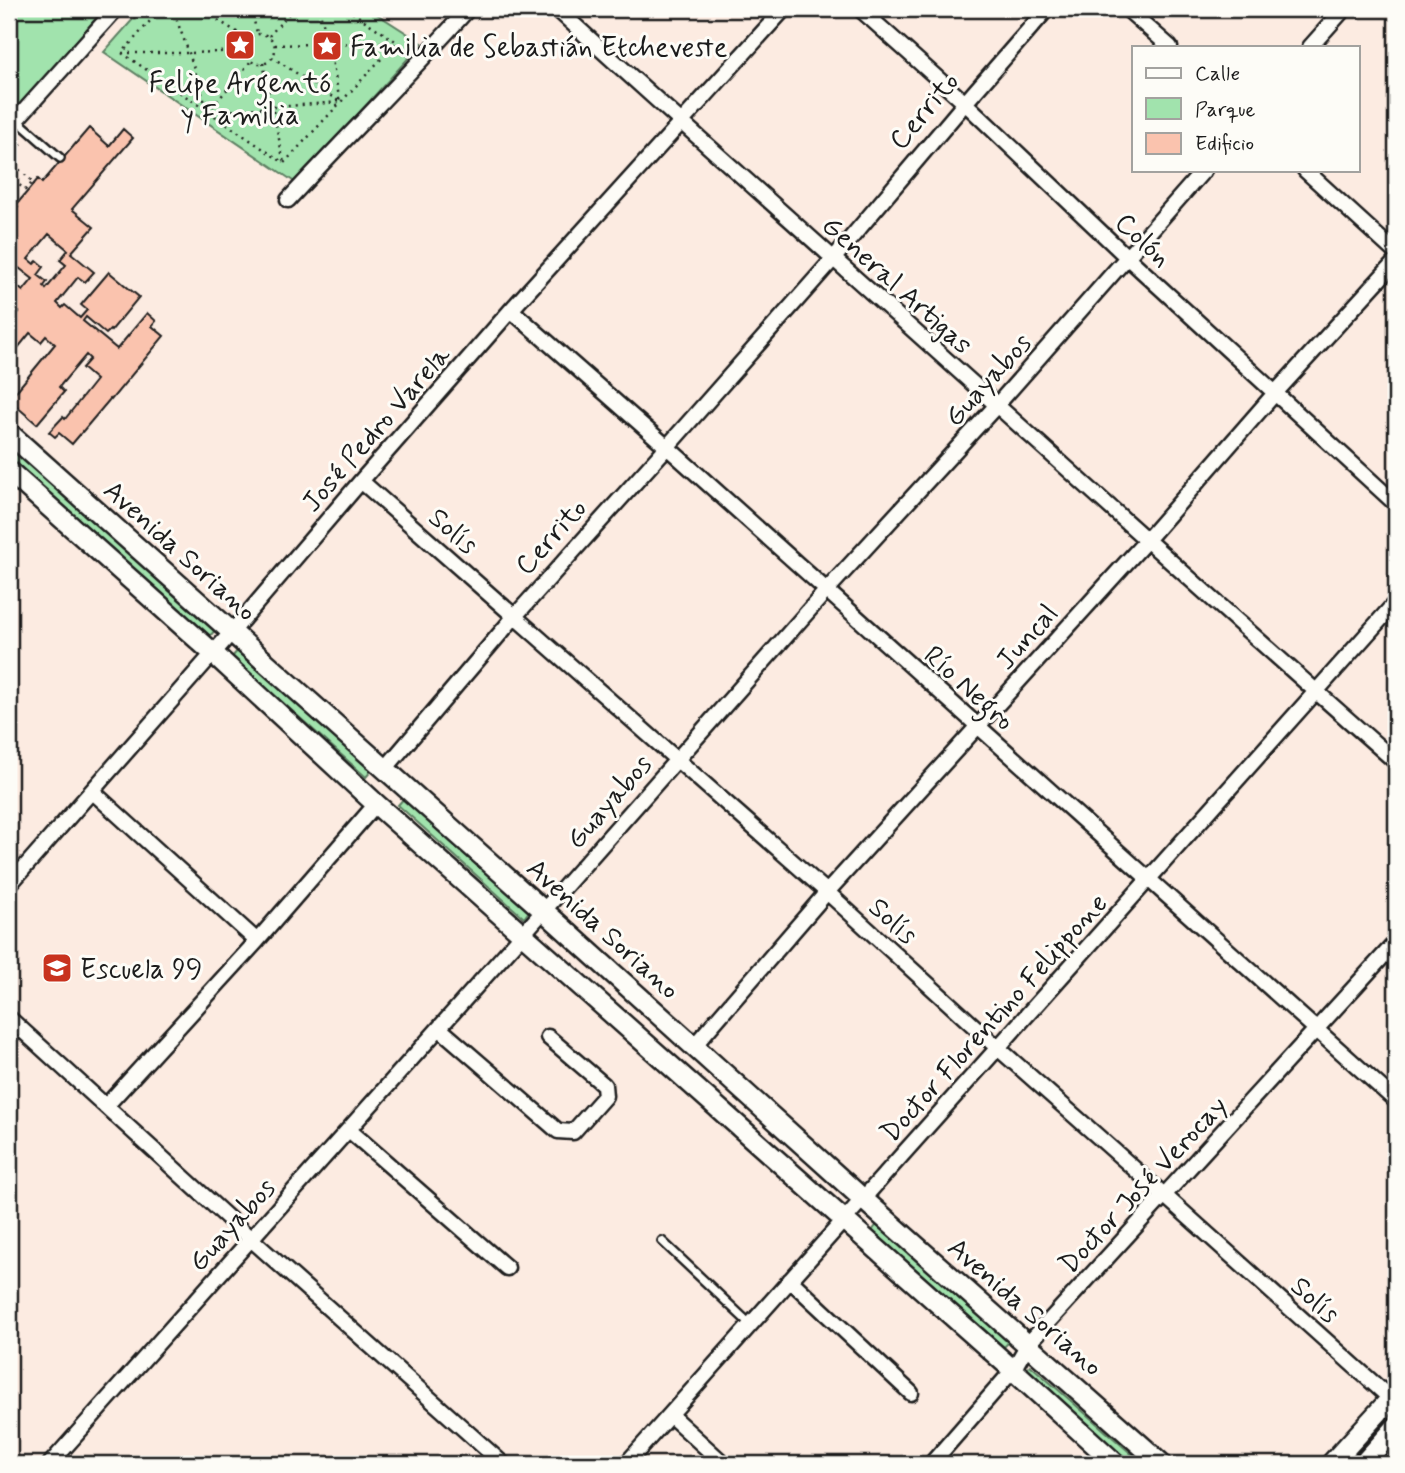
<svg xmlns="http://www.w3.org/2000/svg" width="1405" height="1473" font-family="Mynerve,sans-serif">
	<style>
		.green { fill: #a1e3ad; stroke: #5e8064; stroke-width: 2 }
		.building { fill: #fac3ae; stroke: #1c1c1c; stroke-width: 2; fill-rule: evenodd }
		.lines { fill: none; stroke-linecap: round; stroke-linejoin: round }
		.lane-casing { stroke: #1c1c1c; stroke-width: 12 }
		.street-casing { stroke: #1c1c1c; stroke-width: 19 }
		.secondary-casing { stroke: #1c1c1c; stroke-width: 24 }
		.path { stroke: #1c1c1c; stroke-width: 2.5; stroke-dasharray: 2 5; stroke-linecap: butt }
		.lane { stroke: #fdfcf7; stroke-width: 7 }
		.street { stroke: #fdfcf7; stroke-width: 14 }
		.secondary { stroke: #fdfcf7; stroke-width: 19 }
		.labels { text-anchor: middle; stroke-width: 6; stroke-linejoin: round; paint-order: stroke }
		.poi-label { font-size: 28px; fill: #1c1c1c; stroke: #fdfcf7; text-anchor: start }
		.street-label { font-size: 28px; fill: #1c1c1c; stroke: #fdfcf7 }
	</style>
	<rect width="100%" height="100%" fill="#fcebe1"/>
	<filter id="ink" filterUnits="userSpaceOnUse"><feTurbulence type="fractalNoise" baseFrequency=".0143" numOctaves="2"/><feDisplacementMap in="SourceGraphic" scale="14" xChannelSelector="R" yChannelSelector="G"/><feConvolveMatrix kernelMatrix="1 2 1 2 8 2 1 2 1" color-interpolation-filters="sRGB"/></filter>
	<g filter="url(#ink)">
		<!-- green -->
		<path class="green" d="M 9,9 L 104,9 L 9,120 Z
			M 142,9 L 369,9 L 422,43 L 296,183 L 104,52 Z
			M 9,444 L 217,628 L 209,637 L 9,460 Z
			M 239,649 L 373,769 L 366,777 L 232,657 Z
			M 405,797 L 530,910 L 524,918 L 398,805 Z
			M 878,1223 L 1011,1340 L 1004,1347 L 872,1231 Z
			M 1030,1365 L 1143,1464 L 1128,1464 L 1024,1373 Z"/>
		<!-- building -->
		<path class="building" d="M 89,128 L 109,146 L 123,129 L 133,138 L 72,209 L 94,227 L 71,253 L 94,272 L 85,282 L 78,277 L 57,303 L 62,308 L 65,305 L 80,318 L 87,310 L 81,305 L 109,272 L 139,297 L 111,331 L 110,330 L 106,334 L 86,317 L 83,321 L 117,349 L 147,313 L 156,321 L 152,326 L 164,336 L 111,400 L 110,399 L 72,444 L 59,433 L 55,437 L 49,432 L 63,417 L 65,419 L 96,380 L 82,368 L 90,359 L 86,355 L 59,387 L 64,392 L 37,424 L 9,400 L 55,344 L 46,336 L 41,342 L 30,333 L 9,359 L 9,324 L 19,312 L 9,303 L 9,217 L 18,207 L 16,205 L 38,179 L 42,183 ZM 49,234 L 68,250 L 60,260 L 66,265 L 46,289 L 44,286 L 47,282 L 38,275 L 44,267 L 37,261 L 34,264 L 28,259 ZM 19,268 L 33,279 L 23,291 L 9,280 Z"/>
		<g class="lines">
			<!-- lane casing -->
			<g class="lane-casing">
				<path id="lane" d="M 17,120 L 60,158
					M 662,1241 L 750,1324"/>
			</g>
			<!-- street casing -->
			<g class="street-casing">
				<path id="street" d="M 557,9 C 648,93 742,176 834,259 C 1022,427 1207,596 1396,762
					M 860,9 L 965,103 L 1128,258 L 1396,504
					M 1127,9 L 1170,47
					M 1310,47 L 1344,9
					M 9,128 L 116,9
					M 1305,170 L 1396,253
					M 288,200 C 347,136 410,74 468,9
					M 511,310 L 667,447 L 1396,1101
					M 361,481 L 827,892 L 998,1048 L 1164,1195 L 1391,1399
					M 385,769 L 515,616 L 667,447 L 834,258 L 965,103 L 1047,9
					M 92,791 L 257,941
					M 9,885 L 231,633 L 361,481 L 511,310 L 784,9
					M 9,1018 L 251,1239 L 503,1464
					M 439,1028 L 558,1131 L 573,1132 L 605,1096 L 604,1085 L 548,1037
					M 694,1046 L 827,892 L 1146,541 L 1276,392 L 1396,261
					M 106,1106 L 257,941 L 376,804
					M 349,1130 L 507,1268
					M 790,1280 L 911,1393
					M 670,1415 L 724,1464
					M 50,1464 L 523,934 L 826,591 L 996,406 L 1204,170
					M 626,1464 L 1396,602
					M 931,1464 L 1013,1370 L 1028,1344 L 1396,942"/>
			</g>
			<!-- secondary casing -->
			<g class="secondary-casing">
				<path id="secondary" d="M 9,433 L 544,911 L 863,1199 L 1162,1464
					M 9,471 L 213,653 L 376,804 L 1013,1370 L 1116,1464
					M 1331,1464 L 1396,1393
					M 1363,1464 L 1396,1427"/>
			</g>
			<!-- path -->
			<path class="path" d="M 179,9 L 174,13 L 158,12 L 122,53 L 284,163 L 397,42 L 347,9
				M 200,9 L 248,39
				M 251,9 L 257,33
				M 319,9 L 329,44 L 340,102
				M 174,13 L 189,53 L 208,112
				M245 49a15 15 0 1 1 30 0a15 15 0 1 1-30 0Z
				M 269,36 L 293,9
				M 275,45 L 394,42
				M 122,53 L 189,53 L 245,51
				M 272,57 L 340,102
				M 263,63 L 284,163
				M 208,112 L 251,61
				M 211,112 L 340,102
				M 9,176 L 25,190 L 33,182 L 12,163 L 9,158 L 25,141"/>
			<!-- lane -->
			<use href="#lane" class="lane"/>
			<!-- street -->
			<use href="#street" class="street"/>
			<!-- secondary -->
			<use href="#secondary" class="secondary"/>
		</g>
	</g>
	<!-- icons -->
	<defs>
		<g id="sight-square" transform="scale(1.575)"><rect x="-9" y="-9" width="18" height="18" rx="4" fill="#c8321e" stroke="#fdfcf7"/><path d="M0-6L1.8-2.2L6-1.7L2.9 1.2L3.7 5.4L0 3.3L-3.7 5.4L-2.9 1.2L-6-1.7L-1.8-2.2Z" fill="#fff"/></g>
		<g id="school-square" transform="scale(1.575)"><rect x="-9" y="-9" width="18" height="18" rx="4" fill="#c8321e" stroke="#fdfcf7"/><path d="M0-5L7-2L0 1L-7-2ZM-4 1L0 2.5L4 1V4Q0 6-4 4Z" fill="#fff"/></g>
	</defs>
	<g fill-rule="evenodd">
		<use href="#sight-square" x="240" y="45"/>
		<use href="#sight-square" x="327" y="46"/>
		<use href="#school-square" x="57" y="968"/>
	</g>
	<g class="labels">
		<!-- poi labels -->
		<g class="poi-label">
			<text x="350" y="56">Familia de Sebastián Etcheveste</text>
			<text x="240" y="92" text-anchor="middle">Felipe Argentó<tspan x="240" dy="32">y Familia</tspan></text>
			<text x="80" y="978">Escuela 99</text>
		</g>
		<!-- street labels -->
		<g class="street-label">
			<text transform="translate(923 110) rotate(-50)" y="10">Cerrito</text>
			<text transform="translate(1144 239) rotate(43)" y="10">Colón</text>
			<text transform="translate(898 284) rotate(42)" y="10">General Artigas</text>
			<text transform="translate(987 379) rotate(-48)" y="10">Guayabos</text>
			<text transform="translate(375 428) rotate(-49)" y="10">José Pedro Varela</text>
			<text transform="translate(454 530) rotate(41)" y="10">Solís</text>
			<text transform="translate(550 536) rotate(-48)" y="10">Cerrito</text>
			<text transform="translate(181 550) rotate(42)" y="10">Avenida Soriano</text>
			<text transform="translate(1026 636) rotate(-48)" y="10">Juncal</text>
			<text transform="translate(970 687) rotate(42)" y="10">Río Negro</text>
			<text transform="translate(608 801) rotate(-49)" y="10">Guayabos</text>
			<text transform="translate(894 920) rotate(42)" y="10">Solís</text>
			<text transform="translate(604 928) rotate(42)" y="10">Avenida Soriano</text>
			<text transform="translate(993 1017) rotate(-48)" y="10">Doctor Florentino Felippone</text>
			<text transform="translate(1142 1184) rotate(-47)" y="10">Doctor José Verocay</text>
			<text transform="translate(231 1224) rotate(-48)" y="10">Guayabos</text>
			<text transform="translate(1316 1299) rotate(42)" y="10">Solís</text>
			<text transform="translate(1026 1306) rotate(41)" y="10">Avenida Soriano</text>
		</g>
	</g>
	<!-- margin -->
	<rect width="1405" height="1473" fill="none" stroke="#fdfcf7" stroke-width="35"/>
	<rect x="18" y="18" width="1370" height="1438" fill="none" stroke="#1c1c1c" stroke-width="2.5" filter="url(#ink)"/>
	<!-- legend -->
	<rect x="1132" y="46" width="228" height="126" fill="#fdfcf7" stroke="#a3a29f" stroke-width="2"/>
	<rect x="1146" y="68" width="35" height="10" fill="#fdfcf7" stroke="#a3a29f" stroke-width="2"/>
	<text x="1195" y="80" font-size="21" fill="#1c1c1c">Calle</text>
	<rect x="1146" y="98" width="35" height="21" fill="#a1e3ad" stroke="#a3a29f" stroke-width="2"/>
	<text x="1195" y="116" font-size="21" fill="#1c1c1c">Parque</text>
	<rect x="1146" y="133" width="35" height="21" fill="#fac3ae" stroke="#a3a29f" stroke-width="2"/>
	<text x="1195" y="150" font-size="21" fill="#1c1c1c">Edificio</text>
</svg>
